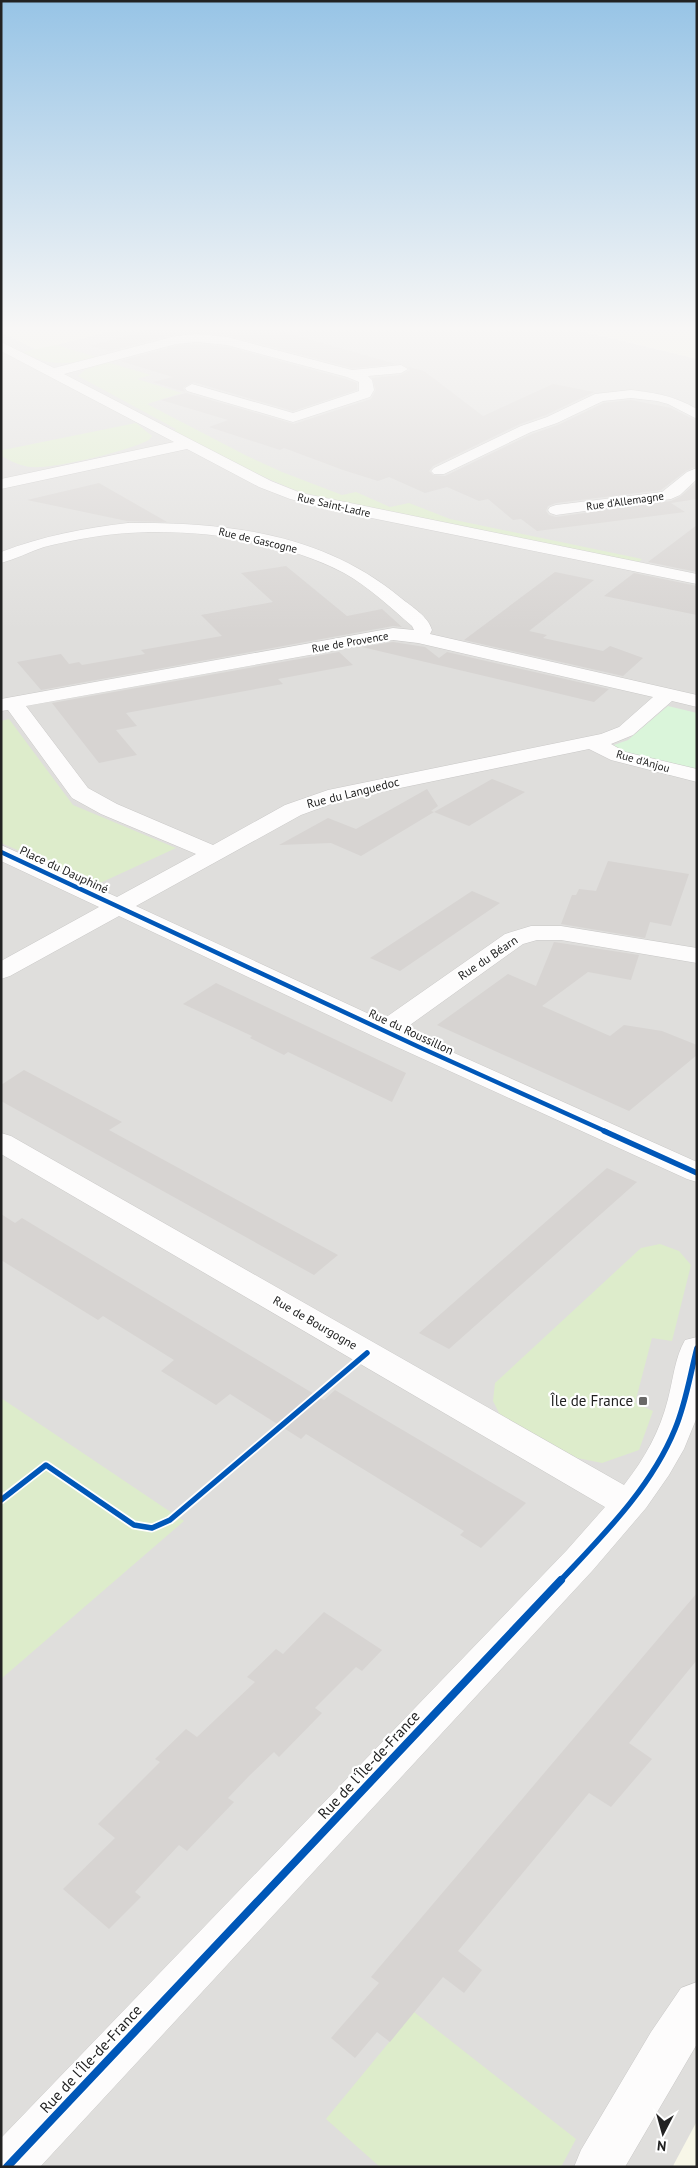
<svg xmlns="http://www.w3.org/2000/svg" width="698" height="2168" font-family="'PT Sans',sans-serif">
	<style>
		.residential { fill: #dfdedc }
		.education { fill: #f8f7e8 }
		.farmland { fill: #efefdf }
		.grass { fill: #ddeccb }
		.park { fill: #daf5da }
		.building { fill: #d7d4d2 }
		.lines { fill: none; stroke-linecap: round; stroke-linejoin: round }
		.minor-casing { stroke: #c9c8c7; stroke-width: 1 }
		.minor { fill: #fdfcfc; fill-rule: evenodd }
		.cycleway-far2-casing { stroke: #fff; stroke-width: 8 }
		.cycleway-far1-casing { stroke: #fff; stroke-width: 9 }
		.cycleway-casing { stroke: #fff; stroke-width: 11 }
		.cycleway-far2 { stroke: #0057b8; stroke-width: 4.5 }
		.cycleway-far1 { stroke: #0057b8; stroke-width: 5.5 }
		.cycleway { stroke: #0057b8; stroke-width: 8 }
		.poi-dot { fill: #6a6968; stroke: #fff; stroke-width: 2 }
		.labels { text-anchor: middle; stroke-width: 4.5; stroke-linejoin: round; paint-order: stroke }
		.far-street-label { font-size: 11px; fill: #222; stroke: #fff }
		.street-label { font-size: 12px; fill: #222; stroke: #fff }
		.near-poi-label { font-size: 15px; fill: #222; stroke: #fff; text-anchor: end }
		.near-street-label { font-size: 15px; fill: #222; stroke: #fff }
	</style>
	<rect width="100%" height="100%" fill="#f0eeeb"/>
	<!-- residential -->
	<path class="residential" d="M 126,327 L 564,327 L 697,359 L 697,2167 L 1,2167 L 1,332 L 37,350 Z"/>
	<!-- education -->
	<path class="education" d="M 697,2121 L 697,2167 L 673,2167 L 674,2164 Z"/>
	<!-- farmland -->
	<path class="farmland" d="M 1,327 L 126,327 L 37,350 L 1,332 Z
		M 564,327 L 697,327 L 697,359 L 611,337 Z"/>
	<!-- grass -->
	<path class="grass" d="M 56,345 L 96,357 C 66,366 50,366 22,352 Z
		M 106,362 L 151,375 L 137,379 L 182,393 L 147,404 L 247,456 L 282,472 L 342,495 L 356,492 L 390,507 L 409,503 L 450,519 L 642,559 L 638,563 L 326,500 C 272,485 223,456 173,431 L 176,429 L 78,376 L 85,370 Z
		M 136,423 L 152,436 L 149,440 C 127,451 55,469 31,467 C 20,466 11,461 1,456 L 1,450 L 3,450 Z
		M 9,719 L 73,805 L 176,848 L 98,884 L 1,843 L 1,721 Z
		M 660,1244 L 679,1251 L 691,1265 L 672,1341 L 652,1338 L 635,1403 L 653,1411 L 639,1450 L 602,1463 L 577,1458 L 501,1417 L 493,1401 L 495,1383 L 641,1248 Z
		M 1,1398 L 184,1521 L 1,1679 Z
		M 414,2012 L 576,2139 L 561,2167 L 380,2167 L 326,2119 Z"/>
	<!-- park -->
	<path class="park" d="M 668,706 L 697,713 L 697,773 L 623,755 L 611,746 L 628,740 Z"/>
	<!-- building -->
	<path class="building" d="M 157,327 L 266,327 L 396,364 L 352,368 L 227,335 L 197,332 L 176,334 L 110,351 L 90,346 Z
		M 197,344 L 227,347 L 346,379 L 357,383 L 357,390 L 293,411 L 193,382 L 183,388 L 185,392 L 153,382 L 173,377 L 120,361 L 176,346 Z
		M 408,367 L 424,371 L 483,416 L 553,384 L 594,392 L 546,415 L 520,424 L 433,466 L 429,471 L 433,475 L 445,476 L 532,434 L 558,425 L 604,403 L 631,400 L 671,408 L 697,421 L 697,466 L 686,471 L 661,490 L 556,503 L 548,506 L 546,511 L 549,515 L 556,517 L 671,501 L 681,496 L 697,482 L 697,499 L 671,503 L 685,512 L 537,531 L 521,519 L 513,520 L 488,499 L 479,501 L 447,487 L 425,493 L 389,477 L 378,481 L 343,470 L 284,448 L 280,450 L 209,427 L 228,420 L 161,400 L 186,393 L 294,424 L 371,399 L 376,390 L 372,378 L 401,375 L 410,370 Z
		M 99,483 L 167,522 L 127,521 L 27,500 Z
		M 697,525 L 697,572 L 648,562 Z
		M 286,566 L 347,616 L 382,609 L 402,627 L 393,626 L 41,690 L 17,662 L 61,654 L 69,664 L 79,662 L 82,665 L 145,654 L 141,650 L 222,636 L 201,615 L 273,602 L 241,573 Z
		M 555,572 L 594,580 L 529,631 L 547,635 L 543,638 L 603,651 L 610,646 L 643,658 L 623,676 L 464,640 Z
		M 634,573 L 697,586 L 697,615 L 604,596 Z
		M 393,642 L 425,647 L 439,658 L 447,652 L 609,689 L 594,702 L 362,647 Z
		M 339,652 L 353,665 L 278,679 L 283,684 L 126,713 L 137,726 L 116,730 L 137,755 L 99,763 L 52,703 Z
		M 492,779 L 525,792 L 469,826 L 434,812 Z
		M 427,789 L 438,806 L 431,811 L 434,812 L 361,856 L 331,843 L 279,845 L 328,818 L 356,829 Z
		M 608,861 L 689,874 L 671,926 L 650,922 L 645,938 L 561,924 L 572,895 L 576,895 L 579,889 L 596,891 Z
		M 472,891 L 500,903 L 400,971 L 370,958 Z
		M 554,942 L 639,955 L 631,980 L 588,972 L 542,1006 L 610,1036 L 624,1025 L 662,1031 L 697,1045 L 697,1055 L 629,1111 L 437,1025 L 508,974 L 536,986 Z
		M 216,983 L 406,1073 L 392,1102 L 288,1052 L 284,1055 L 250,1038 L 252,1036 L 183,1004 Z
		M 24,1070 L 122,1122 L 109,1130 L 338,1255 L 314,1275 L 1,1101 L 1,1085 Z
		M 607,1168 L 637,1182 L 449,1349 L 419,1333 Z
		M 1,1214 L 15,1223 L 22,1218 L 324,1400 L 335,1390 L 526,1503 L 481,1548 L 460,1535 L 464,1531 L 306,1434 L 301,1439 L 230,1394 L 216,1405 L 161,1371 L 174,1360 L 103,1316 L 98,1320 L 1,1260 Z
		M 697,1593 L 697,1660 L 629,1743 L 652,1759 L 611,1807 L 589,1793 L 458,1951 L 482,1970 L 464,1993 L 443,1977 L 390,2042 L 377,2032 L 355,2058 L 331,2038 L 379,1983 L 371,1977 Z
		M 324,1612 L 382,1650 L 362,1671 L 356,1667 L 315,1708 L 322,1713 L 279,1757 L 274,1752 L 249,1776 L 228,1798 L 234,1802 L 187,1851 L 179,1845 L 135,1892 L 141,1897 L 109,1929 L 63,1889 L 115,1838 L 98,1824 L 160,1762 L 155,1759 L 186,1729 L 197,1737 L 255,1682 L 247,1677 L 276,1649 L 283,1654 Z"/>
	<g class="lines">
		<!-- minor casing -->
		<g class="minor-casing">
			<path id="minor" d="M 197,334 L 227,337 L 352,370 L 401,365 L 408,369 L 401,373 L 368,376 L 372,380 L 374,390 L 370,397 L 293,422 L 187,391 L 185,388 L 192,384 L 293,413 L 359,391 L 359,382 L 347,377 L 227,345 L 197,342 L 176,344 L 64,374 L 271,481 L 301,493 L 697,574 L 697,584 L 337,511 L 290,499 L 259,487 L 187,449 L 1,489 L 1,479 L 174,442 L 1,351 L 1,342 L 54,368 L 176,336 Z
				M 631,390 C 657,393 674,396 697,409 L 697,419 L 668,404 L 657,401 L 631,398 L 603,401 L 557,423 L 531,432 L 444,474 L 434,474 L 431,471 L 434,468 L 521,426 L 547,417 L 595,394 Z
				M 697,468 L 697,479 L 680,495 L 671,499 L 556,515 L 550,513 L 548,510 L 550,507 L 556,505 L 662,492 L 687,472 Z
				M 128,523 C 226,522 323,533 401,598 C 412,607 428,616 432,630 L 430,634 L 697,695 L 697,707 L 672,701 L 633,735 L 611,744 L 625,752 L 697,769 L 697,782 L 611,760 L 589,749 L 342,800 L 301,815 L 136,906 L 382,1020 L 505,934 L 531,926 L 561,926 L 697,948 L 697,963 L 561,940 L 537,940 L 523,944 L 403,1030 L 697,1162 L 697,1182 L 687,1179 L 375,1037 L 119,916 L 10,976 L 1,979 L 1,961 L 99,907 L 1,861 L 1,845 L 117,897 L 196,854 L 101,814 L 72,798 L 8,710 L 1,711 L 1,699 L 393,628 L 414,630 L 412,626 C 391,608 369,587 344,573 C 269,534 163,523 81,539 C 69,541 56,544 44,547 C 29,552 16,559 1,563 L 1,552 C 43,536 84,528 128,523 ZM 393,640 L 418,643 L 653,697 L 619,727 L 601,734 L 328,790 L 285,805 L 213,845 L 117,804 L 88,788 L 26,706 Z
				M 1,1133 L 11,1136 L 624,1485 C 645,1458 660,1431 668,1399 C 673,1380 675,1357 685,1340 L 697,1337 L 697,1417 L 684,1449 L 669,1475 L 646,1508 L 593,1570 L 40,2167 L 1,2167 L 1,2138 L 567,1550 L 605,1507 L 1,1154 Z
				M 697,1982 L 697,2044 L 625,2167 L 574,2167 L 581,2150 L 651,2032 L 681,1988 Z"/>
		</g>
		<!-- minor -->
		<use href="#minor" class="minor"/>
		<!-- cycleway-far2 casing -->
		<g class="cycleway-far2-casing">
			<path id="cycleway-far2" d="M 1,852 L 419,1047 L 607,1132"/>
		</g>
		<!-- cycleway-far1 casing -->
		<g class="cycleway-far1-casing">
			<path id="cycleway-far1" d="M 604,1131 L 697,1173
				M 1,1500 L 46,1465 L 134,1525 L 152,1528 L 170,1520 L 367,1353
				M 560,1581 C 603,1535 651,1488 675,1429 C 686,1403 690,1375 697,1348"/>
		</g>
		<!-- cycleway casing -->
		<g class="cycleway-casing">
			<path id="cycleway" d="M 7,2167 L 561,1580"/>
		</g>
		<!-- cycleway-far2 -->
		<use href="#cycleway-far2" class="cycleway-far2"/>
		<!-- cycleway-far1 -->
		<use href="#cycleway-far1" class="cycleway-far1"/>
		<!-- cycleway -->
		<use href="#cycleway" class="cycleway"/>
	</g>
	<!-- sky -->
	<linearGradient id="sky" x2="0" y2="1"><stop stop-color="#97c4e6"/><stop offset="0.52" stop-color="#f8f7f6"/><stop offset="1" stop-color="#f8f7f6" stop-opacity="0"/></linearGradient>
	<rect width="698" height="631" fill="url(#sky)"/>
	<!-- markers -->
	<rect class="poi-dot" x="638" y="1396" width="10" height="10" rx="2.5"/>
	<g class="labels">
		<!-- far-street labels -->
		<g class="far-street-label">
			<text transform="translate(625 501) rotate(-8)" y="4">Rue d'Allemagne</text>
			<text transform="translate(334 505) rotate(13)" y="4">Rue Saint-Ladre</text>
			<text transform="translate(258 540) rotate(13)" y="4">Rue de Gascogne</text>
			<text transform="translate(350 642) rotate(-10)" y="4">Rue de Provence</text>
			<text transform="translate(643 761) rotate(16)" y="4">Rue d'Anjou</text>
		</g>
		<!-- street labels -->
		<g class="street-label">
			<text transform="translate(353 793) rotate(-14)" y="4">Rue du Languedoc</text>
			<text transform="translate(64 870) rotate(25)" y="4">Place du Dauphiné</text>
			<text transform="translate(488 958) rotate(-34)" y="4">Rue du Béarn</text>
			<text transform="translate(411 1032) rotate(25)" y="4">Rue du Roussillon</text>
			<text transform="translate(315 1323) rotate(30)" y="4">Rue de Bourgogne</text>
		</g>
		<!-- near-poi labels -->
		<g class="near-poi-label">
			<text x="633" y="1406">Île de France</text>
		</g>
		<!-- near-street labels -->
		<g class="near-street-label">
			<text transform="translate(369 1765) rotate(-47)" y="5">Rue de l'Île-de-France</text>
			<text transform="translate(91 2059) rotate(-47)" y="5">Rue de l'Île-de-France</text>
		</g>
	</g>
	<!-- border -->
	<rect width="698" height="2168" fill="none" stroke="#222222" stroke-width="5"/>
	<!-- north arrow -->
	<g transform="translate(663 2133) rotate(186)" stroke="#ffffff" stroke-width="4" paint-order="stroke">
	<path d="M0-4L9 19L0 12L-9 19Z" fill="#222222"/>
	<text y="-8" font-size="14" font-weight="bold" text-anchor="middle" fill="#222222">N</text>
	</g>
</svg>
